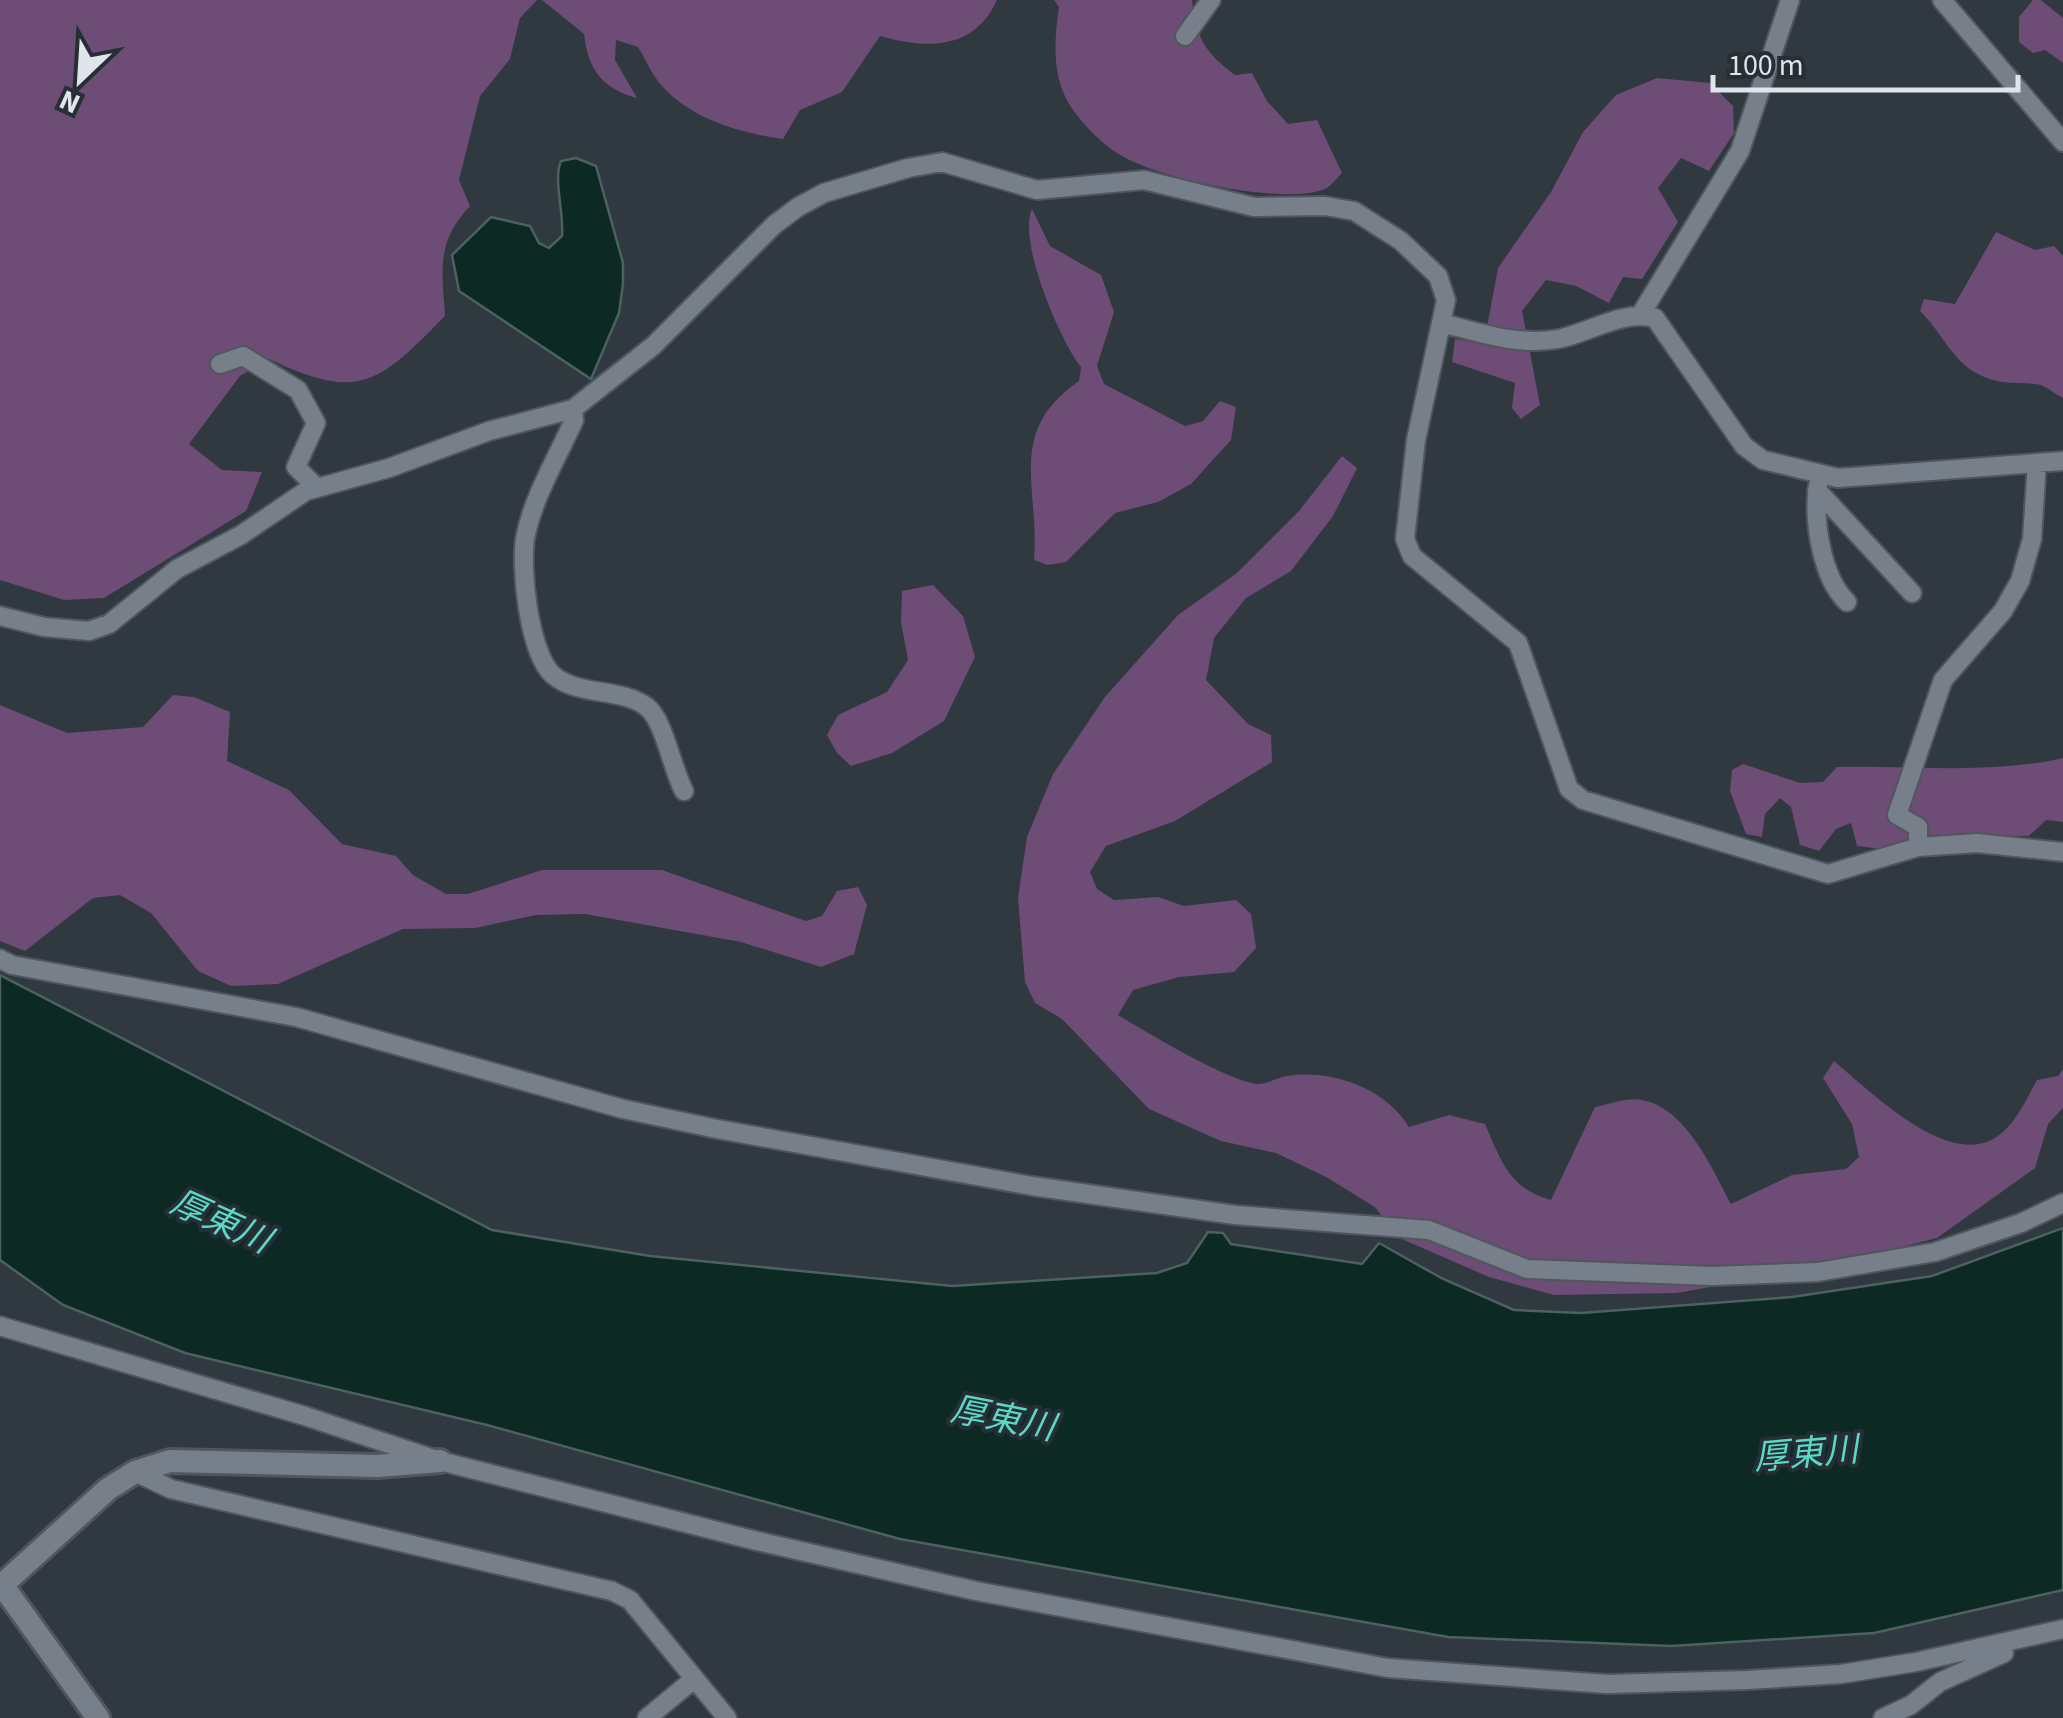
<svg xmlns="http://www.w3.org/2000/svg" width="2063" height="1718" font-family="'Source Sans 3','Noto Sans JP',sans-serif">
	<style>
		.green { fill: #6d4c76 }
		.water { fill: #0d2924; stroke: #4d6160; stroke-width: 2.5 }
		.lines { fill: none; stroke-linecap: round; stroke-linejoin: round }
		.minor-casing { stroke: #50565e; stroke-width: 22 }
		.tertiary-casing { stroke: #50565e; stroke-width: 28 }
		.minor { stroke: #77808a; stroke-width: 18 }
		.tertiary { stroke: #77808a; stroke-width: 22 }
		.labels { text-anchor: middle; stroke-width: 8; stroke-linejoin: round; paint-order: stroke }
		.water-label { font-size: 35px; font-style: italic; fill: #5ad9c7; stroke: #262e36 }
	</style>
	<rect width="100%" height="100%" fill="#303840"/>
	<!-- green -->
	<path class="green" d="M 0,0 L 537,0 L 520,18 L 510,59 L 480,96 L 459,180 L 470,206 C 436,242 442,269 445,316 C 378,384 360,402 269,359 L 240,376 L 189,444 L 222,470 L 262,472 L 246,511 L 104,598 L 64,600 L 0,580 Z
		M 542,0 L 997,0 C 974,51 926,49 880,36 L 842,92 L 800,110 L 783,139 C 741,133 693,120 663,87 C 653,77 646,60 638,47 L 616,40 L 615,60 L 637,98 C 603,89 588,70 584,34 Z
		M 1054,0 L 1192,0 C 1195,36 1206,54 1235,75 L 1252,73 L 1267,101 L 1288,124 L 1317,120 L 1342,173 C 1337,178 1331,186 1325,189 C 1283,206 1154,178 1117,153 C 1100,142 1085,126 1073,110 C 1051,79 1054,42 1059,7 Z
		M 2033,0 L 2041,0 L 2063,18 L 2063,63 L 2045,50 L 2033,53 L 2019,42 L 2019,17 Z
		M 1657,78 L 1710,83 L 1733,106 L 1734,133 L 1709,171 L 1681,158 L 1658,188 L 1678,222 L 1642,279 L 1623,277 L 1609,303 L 1576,286 L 1546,280 L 1522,311 L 1540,405 L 1521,419 L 1512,408 L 1515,383 L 1452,362 L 1455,339 L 1484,343 L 1498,268 L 1551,192 L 1583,132 L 1616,95 Z
		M 1032,209 L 1050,246 L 1101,275 L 1114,312 L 1097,366 L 1104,384 L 1185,426 L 1203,421 L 1220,401 L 1236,407 L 1231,440 L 1191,484 L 1158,502 L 1115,513 L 1066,562 L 1048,565 L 1034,560 C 1040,487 1005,432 1079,381 L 1081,367 C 1060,341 1017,240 1032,209 Z
		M 1996,232 L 2035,250 L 2054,246 L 2063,256 L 2063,398 C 2054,394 2045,384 2035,384 C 2014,382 2000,385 1980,375 C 1952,362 1942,332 1920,311 L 1924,299 L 1955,304 Z
		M 1342,456 L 1357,468 L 1333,516 L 1291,571 L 1246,598 L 1214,638 L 1206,680 L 1248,724 L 1271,735 L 1272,762 L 1175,821 L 1106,846 L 1090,872 L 1097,889 L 1114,900 L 1158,897 L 1184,906 L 1236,900 L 1251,914 L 1256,948 L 1234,972 L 1179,977 L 1133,990 L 1118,1015 C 1148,1033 1226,1080 1257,1084 C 1266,1085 1278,1077 1287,1076 C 1332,1069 1385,1088 1409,1127 L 1449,1115 L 1485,1124 C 1501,1161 1510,1189 1551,1200 L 1595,1107 C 1609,1104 1629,1097 1642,1100 C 1686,1108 1712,1168 1731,1204 L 1792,1175 L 1846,1169 L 1859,1157 L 1852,1124 L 1823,1078 L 1834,1061 C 1869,1090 1941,1162 1989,1141 C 2012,1132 2026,1100 2037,1080 L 2058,1076 L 2063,1069 L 2063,1108 L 2048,1124 L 2035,1168 L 1937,1238 L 1830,1265 L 1677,1293 L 1554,1295 L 1489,1277 L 1395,1236 L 1376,1208 L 1328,1178 L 1276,1153 L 1221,1141 L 1149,1109 L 1062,1019 L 1035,1003 L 1025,982 L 1018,898 L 1027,837 L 1053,774 L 1105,697 L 1178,615 L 1237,573 L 1299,511 Z
		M 933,585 L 963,616 L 975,657 L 944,721 L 892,753 L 851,766 L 837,753 L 827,735 L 838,715 L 887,692 L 908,660 L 901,622 L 902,591 Z
		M 173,695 L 194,697 L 230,712 L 227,761 L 289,790 L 342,844 L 396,856 L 413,875 L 446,894 L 468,894 L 542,870 L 662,870 L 806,921 L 822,916 L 837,891 L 858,887 L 867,905 L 854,954 L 821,967 L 741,942 L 585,914 L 536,915 L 475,928 L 403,929 L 278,984 L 231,986 L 198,971 L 151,913 L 120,895 L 93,898 L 25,951 L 0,941 L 0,705 L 67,733 L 143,727 Z
		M 2063,758 L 2063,822 L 2046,820 L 2029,836 L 1942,835 L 1882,849 L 1857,846 L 1851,823 L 1836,829 L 1819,851 L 1800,845 L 1791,807 L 1780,798 L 1765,814 L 1762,837 L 1746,834 L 1730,791 L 1732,770 L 1743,764 L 1800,783 L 1823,782 L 1837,767 C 1912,765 1989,775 2063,758 Z"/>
	<!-- water -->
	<path class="water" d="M 576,158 L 596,166 L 623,263 L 623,284 L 619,313 L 591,379 L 459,291 L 452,255 L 491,217 L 530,226 L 539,243 L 549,248 L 562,236 C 564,212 553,179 561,161 Z
		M 0,975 L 492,1230 L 650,1256 L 952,1286 L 1157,1273 L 1187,1263 L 1208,1232 L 1223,1233 L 1231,1244 L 1362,1264 L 1379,1243 L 1443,1279 L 1514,1310 L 1581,1313 L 1792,1297 L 1932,1276 L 2063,1228 L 2063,1590 L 1874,1633 L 1671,1646 L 1448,1637 L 900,1539 L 487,1425 L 185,1353 L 63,1305 L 0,1260 Z"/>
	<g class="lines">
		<!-- minor casing -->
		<g class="minor-casing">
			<path id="minor" d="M 1942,0 L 2063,142
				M 1185,36 L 1211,0
				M 1641,314 L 1740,151 L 1790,0
				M 1442,323 C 1481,333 1517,346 1558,339 C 1589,333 1624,309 1655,318 L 1744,446 L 1763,460 L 1838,478 L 2063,461
				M 220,364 L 243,356 L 298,390 L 316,423 L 296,467 L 316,487
				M 573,409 L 574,420 C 558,456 534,496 526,534 C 519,564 529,654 553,675 C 579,697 621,687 647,707 C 664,720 672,769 684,791
				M 1818,485 C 1813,519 1821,577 1847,602
				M 1817,490 L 1912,593
				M 0,616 L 44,627 L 89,631 L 109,624 L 177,569 L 241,535 L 306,491 L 389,468 L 489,431 L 573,409 L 653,346 L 774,225 L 798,207 L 824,193 L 908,168 L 942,162 L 1037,190 L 1144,180 L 1254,207 L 1325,206 L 1354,211 L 1401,241 L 1438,276 L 1446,300 L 1416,440 L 1405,539 L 1412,556 L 1518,643 L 1569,789 L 1583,800 L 1828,874 L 1918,847 L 1977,843 L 2063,852
				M 1918,847 L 1918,827 L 1897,815 L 1943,680 L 2003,611 L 2020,581 L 2032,539 L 2037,463
				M 0,959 L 12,965 L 296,1017 L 623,1109 L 717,1129 L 1032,1186 L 1235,1215 L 1429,1230 L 1527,1269 L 1712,1276 L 1818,1272 L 1935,1252 L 2021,1223 L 2063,1203
				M 0,1326 L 305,1416 L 440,1461 L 757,1541 L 976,1591 L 1388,1668 L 1607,1684 L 1747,1680 L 1841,1674 L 1916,1662 L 2063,1629
				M 135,1472 L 171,1489 L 612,1591 L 630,1600 L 727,1718
				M 647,1718 L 694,1679
				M 1883,1718 L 1911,1705 L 1940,1682 L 2004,1653"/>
		</g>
		<!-- tertiary casing -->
		<g class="tertiary-casing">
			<path id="tertiary" d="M 98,1718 L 2,1585 L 108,1489 L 135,1472 L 170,1461 L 377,1466 L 440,1461"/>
		</g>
		<!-- minor -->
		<use href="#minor" class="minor"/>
		<!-- tertiary -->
		<use href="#tertiary" class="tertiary"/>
	</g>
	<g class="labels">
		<!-- water labels -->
		<g class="water-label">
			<text transform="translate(221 1221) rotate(24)" y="12">厚東川</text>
			<text transform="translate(1003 1418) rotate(11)" y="12">厚東川</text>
			<text transform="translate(1806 1453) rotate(-5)" y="12">厚東川</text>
		</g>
	</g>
	<!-- north arrow -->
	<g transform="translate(80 80) rotate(205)" stroke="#262e36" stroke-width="8" paint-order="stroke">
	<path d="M0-8L18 38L0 25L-18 38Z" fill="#e1e5eb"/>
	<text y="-15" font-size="28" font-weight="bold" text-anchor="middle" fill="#e1e5eb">N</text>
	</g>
	<!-- scale -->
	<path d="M1713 75v15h305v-15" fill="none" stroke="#e1e5eb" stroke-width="5"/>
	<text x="1728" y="75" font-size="30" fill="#e1e5eb" stroke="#262e36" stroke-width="8" paint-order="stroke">100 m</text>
</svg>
